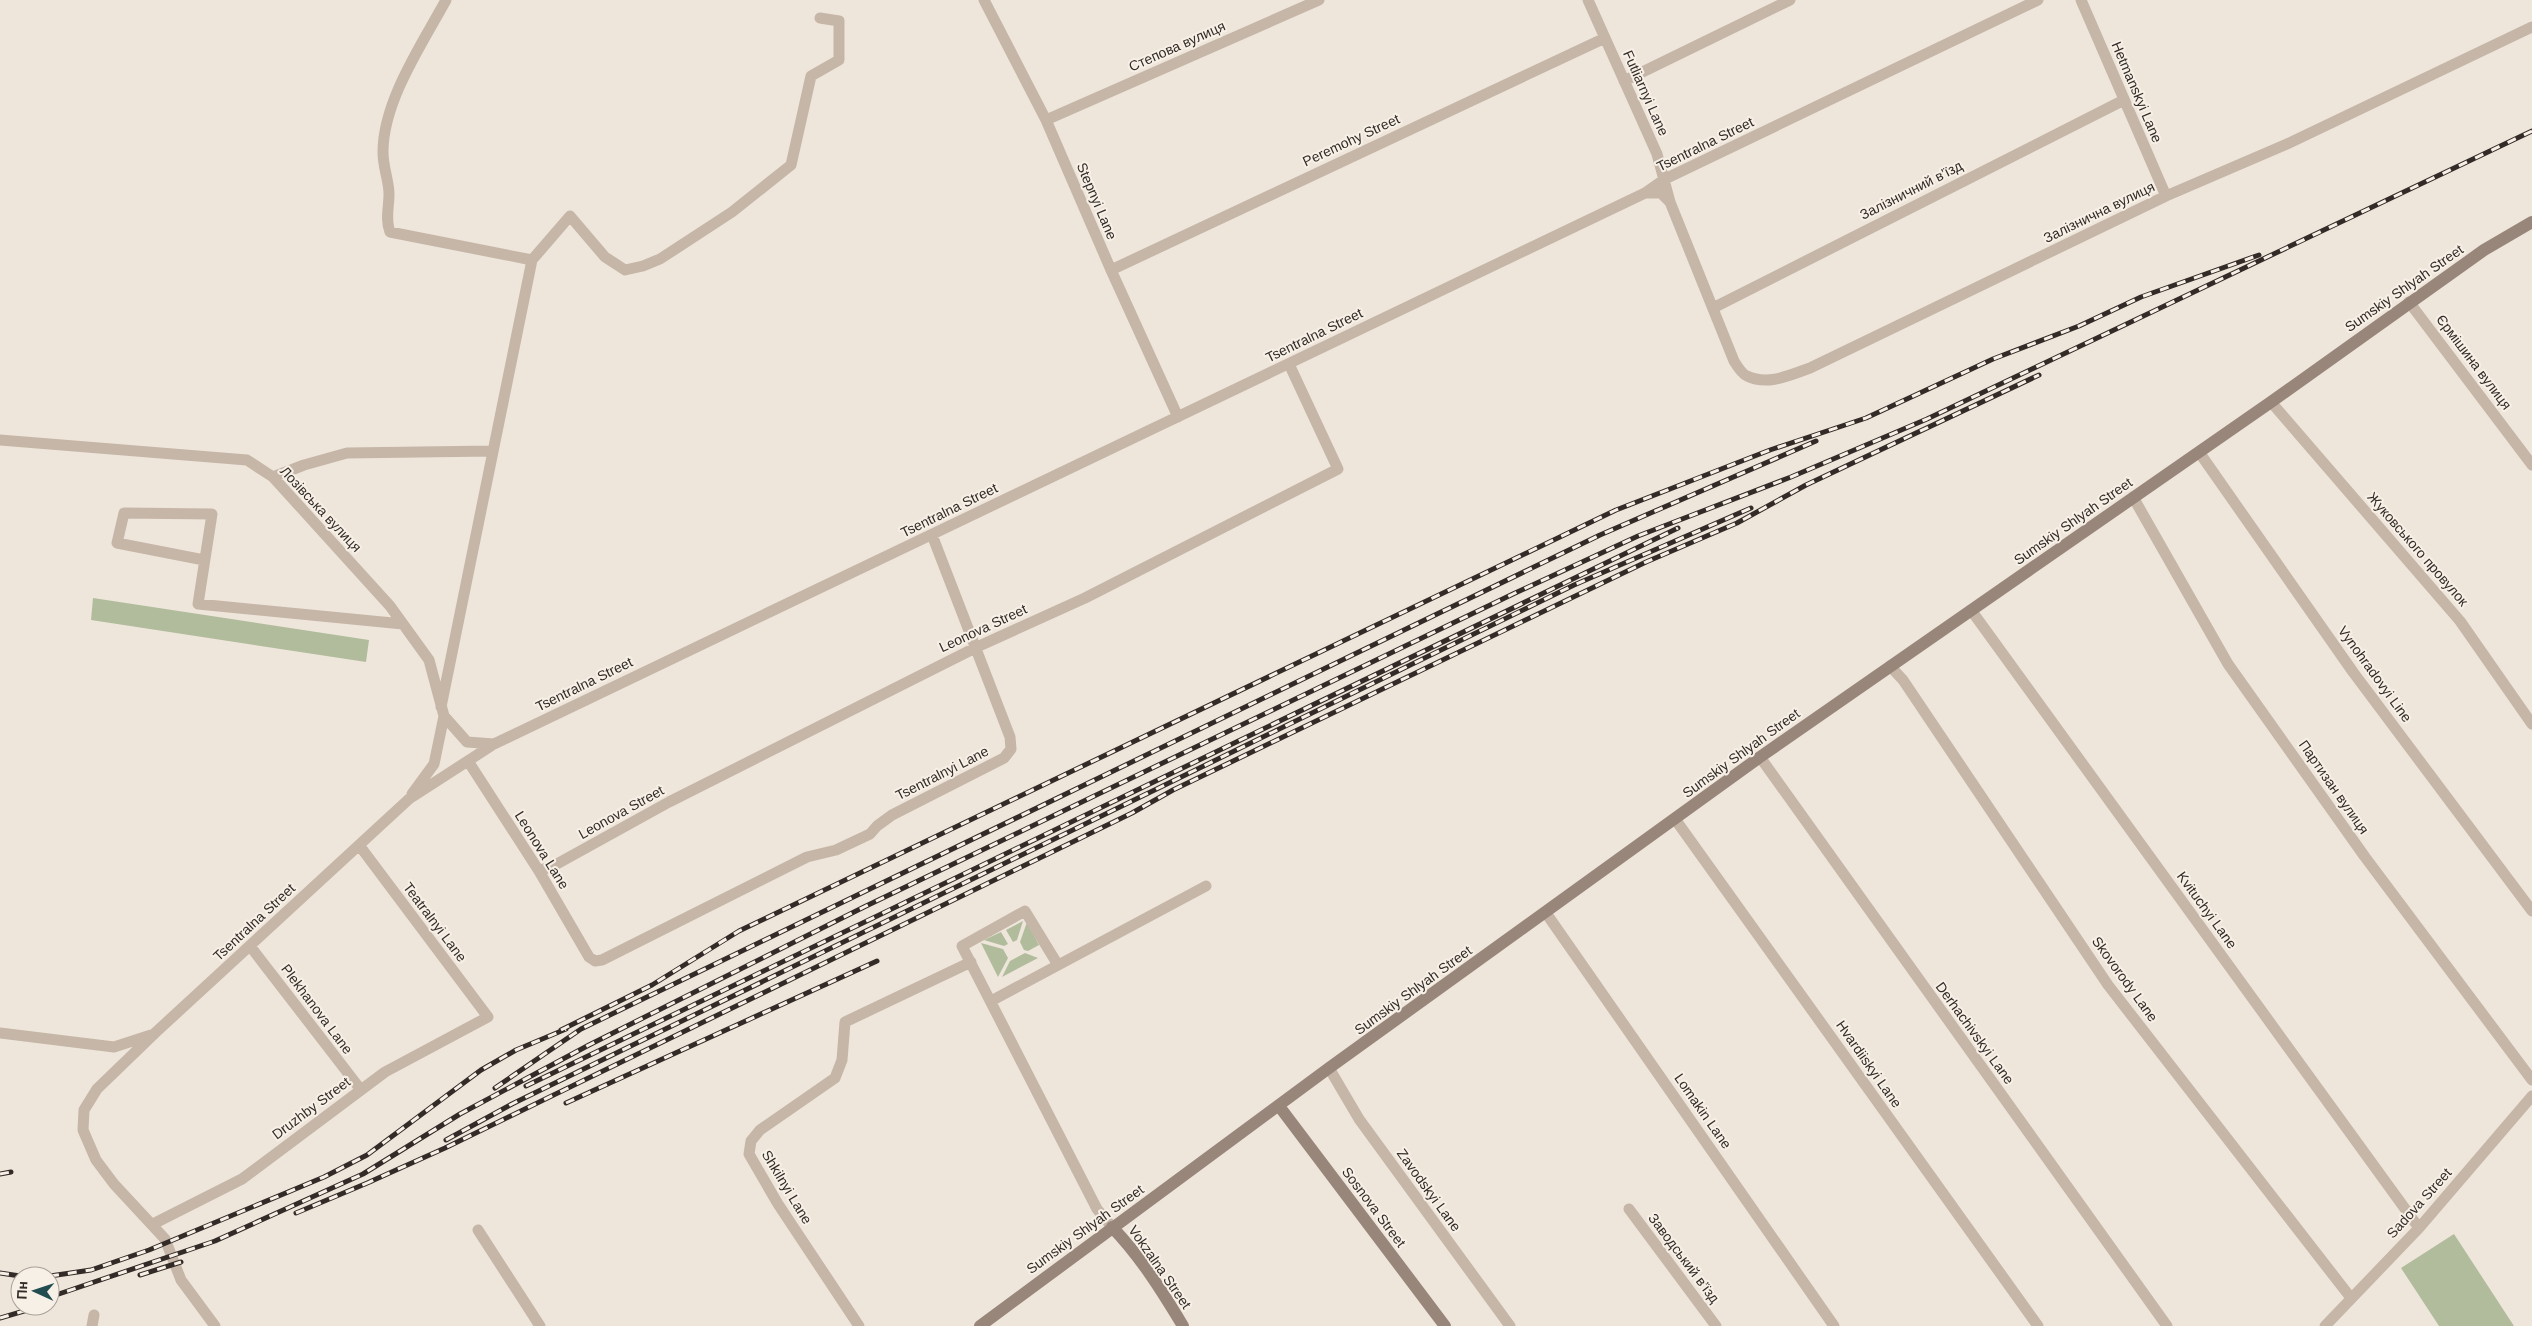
<svg xmlns="http://www.w3.org/2000/svg" width="2532" height="1326" font-family="Arial,sans-serif">
	<style>
		.green { fill: #b1bc9c }
		.lines { fill: none; stroke-linecap: round; stroke-linejoin: round }
		.street { stroke: #c6b6a8; stroke-width: 11 }
		.secondary { stroke: #99867a; stroke-width: 12 }
		.rail-casing { stroke: #332b27; stroke-width: 5 }
		.rail { stroke: #f7f0e7; stroke-width: 3; stroke-dasharray: 9; stroke-linecap: butt }
		.labels { text-anchor: middle; stroke-width: 4; stroke-linejoin: round; paint-order: stroke }
		.street-label { font-size: 14px; fill: #332b27; stroke: #f7f0e7 }
	</style>
	<rect width="100%" height="100%" fill="#efe6db"/>
	<!-- green -->
	<path class="green" d="M 93,598 L 369,640 L 366,662 L 91,620 Z
		M 1023,921 L 1017,940 L 1013,942 L 1006,930 Z
		M 1027,922 L 1039,945 L 1028,951 L 1024,950 L 1020,942 Z
		M 1001,932 L 1008,944 L 1004,946 L 984,940 Z
		M 981,943 L 1003,949 L 1008,958 L 998,977 Z
		M 1025,953 L 1038,958 L 1002,977 L 1010,961 Z
		M 2454,1234 L 2514,1326 L 2439,1326 L 2401,1268 Z"/>
	<g class="lines">
		<!-- street -->
		<path class="street" d="M 446,0 C 422,44 383,101 383,152 C 383,168 389,181 389,194 C 389,208 385,219 390,232 L 532,260
			M 984,0 L 1046,120 L 1111,270 L 1178,417
			M 1588,0 L 1657,154 L 1670,202
			M 2081,0 L 2166,196
			M 1624,81 L 1790,0
			M 1046,120 L 1319,0
			M 1645,193 L 1661,193 L 1670,202 L 1734,361 C 1737,366 1742,374 1747,376 C 1768,386 1790,375 1810,368 L 2166,196 L 2287,144 L 2532,27
			M 1111,270 L 1605,38
			M 2409,302 L 2532,465
			M 1713,308 L 2124,100
			M 2271,402 L 2460,621 L 2532,724
			M 0,440 L 247,460 L 273,477 L 390,606 L 429,660 L 444,716 L 467,742 L 494,744
			M 2199,452 L 2353,672 L 2532,911
			M 273,477 L 304,465 L 347,453 L 492,451
			M 2133,497 L 2228,664 L 2365,857 L 2532,1080
			M 204,560 L 117,543 L 124,513 L 212,514 L 198,604 L 403,624
			M 1971,610 L 2419,1228
			M 1890,666 L 1903,680 L 2108,985 L 2351,1298
			M 441,707 L 532,260 L 570,216 L 605,257 L 625,270 L 643,266 L 660,259 L 732,212 L 791,165 L 811,76 L 839,60 L 839,21 L 820,18
			M 1760,757 L 2167,1326
			M 468,761 L 539,871 L 589,957 L 595,961 L 602,960 L 807,857 L 836,850 L 870,834 L 877,826 L 892,815 L 1004,758 L 1011,749 L 1010,737 L 932,535
			M 412,794 L 434,764 L 444,716
			M 1675,819 L 2038,1326
			M 539,871 L 555,865 L 669,802 L 977,647 L 1085,598 L 1338,469 L 1289,364
			M 1546,913 L 1834,1326
			M 250,946 L 361,1090
			M 1058,965 L 1025,911 L 962,946 L 1097,1209 L 1112,1227
			M 991,1001 L 1206,886
			M 0,1033 L 114,1047 L 151,1035
			M 1329,1068 L 1359,1119 L 1510,1326
			M 1629,1209 L 1716,1326
			M 153,1224 L 242,1179 L 385,1072 L 488,1017 L 359,845
			M 478,1230 L 540,1326
			M 92,1326 L 94,1315
			M 215,1326 L 181,1280 L 165,1239 L 114,1184 L 96,1160 L 83,1130 L 84,1110 L 97,1089 L 155,1033 L 409,799 L 494,744 L 1645,193 L 1665,179 L 2038,0
			M 859,1326 L 778,1204 L 749,1154 L 751,1141 L 760,1130 L 835,1078 L 842,1060 L 845,1022 L 971,962
			M 2325,1326 L 2419,1228 L 2532,1096"/>
		<!-- secondary -->
		<path class="secondary" d="M 1279,1106 L 1445,1326
			M 1112,1227 C 1140,1256 1162,1291 1183,1326
			M 980,1326 L 1329,1068 L 1760,757 L 2271,402 L 2484,250 L 2532,222"/>
		<!-- rail casing -->
		<g class="rail-casing">
			<path id="rail" d="M 561,1030 L 652,985 L 739,931 L 1616,510 L 1770,450 L 1866,418 L 1993,359 L 2079,326 L 2141,297 L 2259,255
				M 526,1086 L 1678,528
				M 495,1088 L 581,1029 L 1600,535 L 1816,441
				M 566,1103 L 877,961
				M 446,1140 L 512,1104 L 1574,585 L 1751,508
				M 0,1174 L 11,1172
				M 365,1184 L 445,1148 L 1132,813 L 1173,790 L 1646,562 L 1737,523 L 1806,485 L 2039,375
				M 296,1213 L 372,1181
				M 0,1273 L 20,1276
				M 140,1275 L 181,1262
				M 50,1276 L 91,1270 L 149,1250 L 324,1177 L 367,1155 L 481,1070 L 516,1050 L 566,1029
				M 50,1297 L 215,1241 L 363,1174 L 460,1114 L 589,1045 L 864,907 L 1513,594 L 1638,536 L 1791,477 L 1927,419 L 2532,131
				M 0,1318 L 41,1306"/>
		</g>
		<!-- rail -->
		<use href="#rail" class="rail"/>
	</g>
	<g class="labels">
		<!-- street labels -->
		<g class="street-label">
			<text transform="translate(1177 46) rotate(-24)" y="5">Степова вулиця</text>
			<text transform="translate(2137 92) rotate(67)" y="5">Hetmanskyi Lane</text>
			<text transform="translate(1646 93) rotate(66)" y="5">Futliarnyi Lane</text>
			<text transform="translate(1351 140) rotate(-25)" y="5">Peremohy Street</text>
			<text transform="translate(1705 144) rotate(-26)" y="5">Tsentralna Street</text>
			<text transform="translate(1911 190) rotate(-27)" y="5">Залізничний в’їзд</text>
			<text transform="translate(1097 201) rotate(67)" y="5">Stepnyi Lane</text>
			<text transform="translate(2099 212) rotate(-26)" y="5">Залізнична вулиця</text>
			<text transform="translate(2404 288) rotate(-35)" y="5">Sumskiy Shlyah Street</text>
			<text transform="translate(1314 335) rotate(-26)" y="5">Tsentralna Street</text>
			<text transform="translate(2474 362) rotate(53)" y="5">Єрмішина вулиця</text>
			<text transform="translate(321 509) rotate(47)" y="5">Лозівська вулиця</text>
			<text transform="translate(949 510) rotate(-26)" y="5">Tsentralna Street</text>
			<text transform="translate(2073 521) rotate(-35)" y="5">Sumskiy Shlyah Street</text>
			<text transform="translate(2418 549) rotate(49)" y="5">Жуковського провулок</text>
			<text transform="translate(983 628) rotate(-25)" y="5">Leonova Street</text>
			<text transform="translate(2375 674) rotate(54)" y="5">Vynohradovyi Line</text>
			<text transform="translate(584 684) rotate(-26)" y="5">Tsentralna Street</text>
			<text transform="translate(1741 753) rotate(-36)" y="5">Sumskiy Shlyah Street</text>
			<text transform="translate(942 773) rotate(-27)" y="5">Tsentralnyi Lane</text>
			<text transform="translate(2334 787) rotate(55)" y="5">Партизан вулиця</text>
			<text transform="translate(621 812) rotate(-29)" y="5">Leonova Street</text>
			<text transform="translate(542 850) rotate(58)" y="5">Leonova Lane</text>
			<text transform="translate(2207 910) rotate(54)" y="5">Kvituchyi Lane</text>
			<text transform="translate(254 922) rotate(-43)" y="5">Tsentralna Street</text>
			<text transform="translate(435 922) rotate(53)" y="5">Teatralnyi Lane</text>
			<text transform="translate(2125 979) rotate(54)" y="5">Skovorody Lane</text>
			<text transform="translate(1413 990) rotate(-36)" y="5">Sumskiy Shlyah Street</text>
			<text transform="translate(317 1009) rotate(53)" y="5">Plekhanova Lane</text>
			<text transform="translate(1975 1033) rotate(54)" y="5">Derhachivskyi Lane</text>
			<text transform="translate(1869 1064) rotate(55)" y="5">Hvardiiskyi Lane</text>
			<text transform="translate(311 1108) rotate(-37)" y="5">Druzhby Street</text>
			<text transform="translate(1703 1111) rotate(55)" y="5">Lomakin Lane</text>
			<text transform="translate(787 1187) rotate(59)" y="5">Shkilnyi Lane</text>
			<text transform="translate(1429 1190) rotate(54)" y="5">Zavodskyi Lane</text>
			<text transform="translate(2419 1203) rotate(-48)" y="5">Sadova Street</text>
			<text transform="translate(1374 1207) rotate(53)" y="5">Sosnova Street</text>
			<text transform="translate(1085 1229) rotate(-36)" y="5">Sumskiy Shlyah Street</text>
			<text transform="translate(1684 1258) rotate(53)" y="5">Заводський в’їзд</text>
			<text transform="translate(1160 1267) rotate(55)" y="5">Vokzalna Street</text>
		</g>
	</g>
	<!-- north arrow -->
	<g transform="translate(35 1291) rotate(273)"><circle r="24" fill="#f7f0e7" stroke="#a9a19a"/>
	<path d="M0-4L9 19L0 12L-9 19Z" fill="#214c50"/>
	<text y="-8" font-size="14" font-weight="bold" text-anchor="middle" fill="#332b27">Пн</text>
	</g>
</svg>
